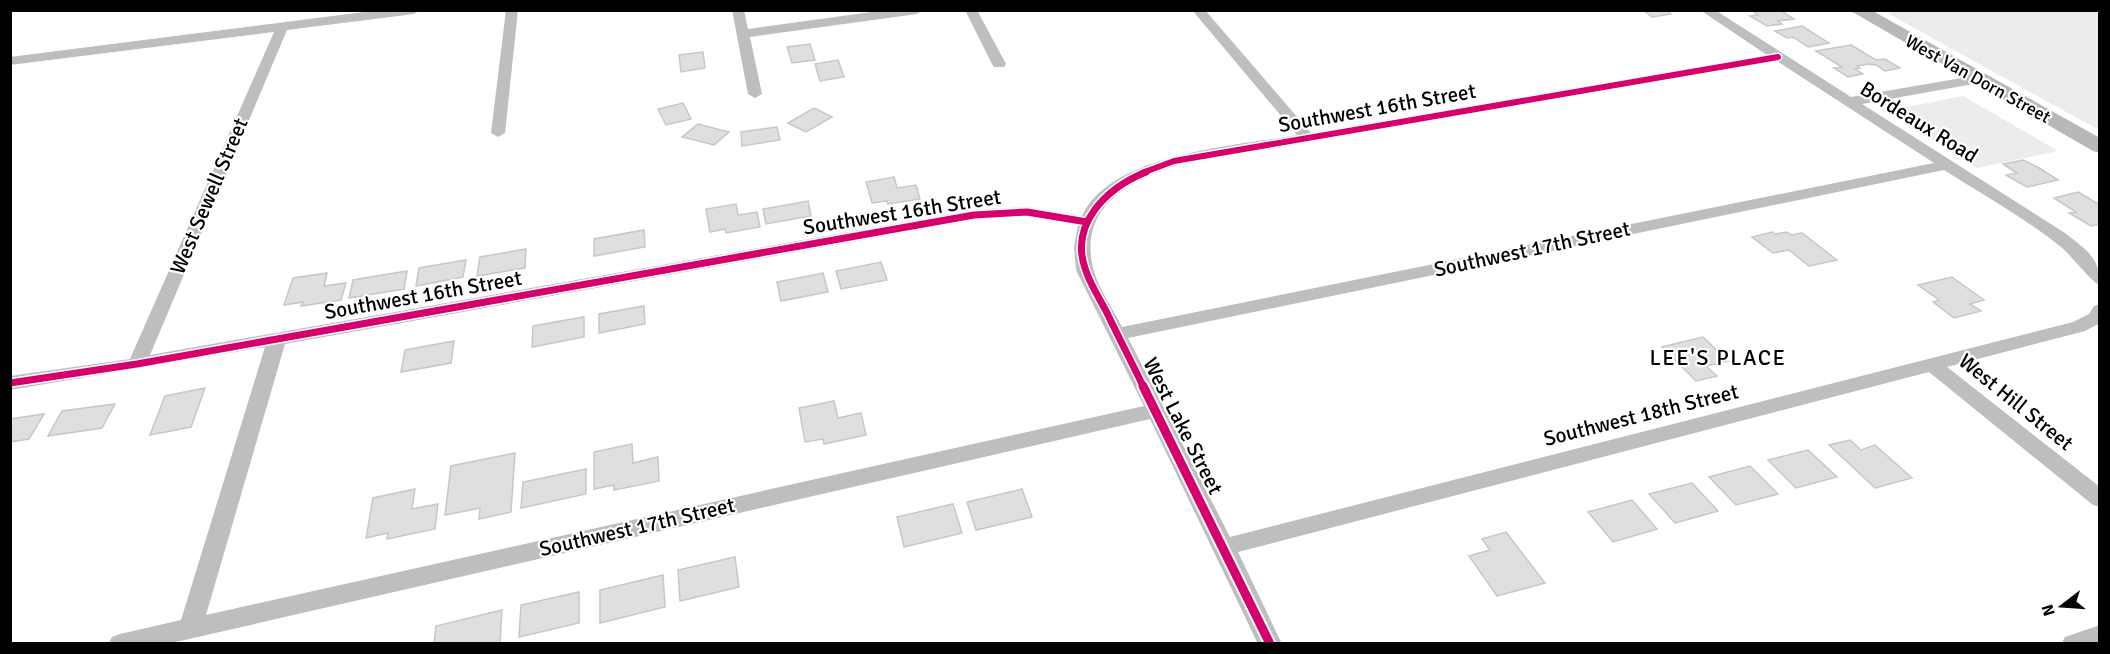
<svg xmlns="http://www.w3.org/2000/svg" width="2110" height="654" font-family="Signika,sans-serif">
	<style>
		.green { fill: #ececec }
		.building { fill: #dfdfdf; stroke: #c7c7c7; stroke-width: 1.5 }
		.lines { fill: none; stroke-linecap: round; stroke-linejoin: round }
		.street { fill: #bebebe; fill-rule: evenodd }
		.secondary { fill: #b8b8b8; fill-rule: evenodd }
		.cycleway-far2-casing { stroke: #fff; stroke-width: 9 }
		.cycleway-far1-casing { stroke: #fff; stroke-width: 10 }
		.cycleway-casing { stroke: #fff; stroke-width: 13 }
		.cycleway-far2 { stroke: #d6006c; stroke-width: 6 }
		.cycleway-far1 { stroke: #d6006c; stroke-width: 7 }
		.cycleway { stroke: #d6006c; stroke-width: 9 }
		.labels { text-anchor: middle; stroke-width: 4.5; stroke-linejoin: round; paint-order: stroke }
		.far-street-label { font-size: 18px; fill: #000; stroke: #fff }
		.street-label { font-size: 21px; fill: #000; stroke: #fff }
		.neighbourhood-label { font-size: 22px; letter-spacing: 1.5px; fill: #000; stroke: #fff }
	</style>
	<rect width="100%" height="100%" fill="#fff"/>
	<!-- green -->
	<path class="green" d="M 1902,11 L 2099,11 L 2099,130 L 1887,13 Z
		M 1963,96 L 2058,151 L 1977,168 L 1887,111 Z"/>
	<!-- building -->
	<path class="building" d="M 1643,10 L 1666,10 L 1671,14 L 1652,17 Z
		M 1752,10 L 1780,10 L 1794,19 L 1778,21 L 1782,24 L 1767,26 L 1750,16 L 1758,15 Z
		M 1802,26 L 1829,43 L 1808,47 L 1793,37 L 1787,38 L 1775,31 Z
		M 810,44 L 815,60 L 792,63 L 787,47 Z
		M 1851,45 L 1876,60 L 1885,59 L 1900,68 L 1885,71 L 1876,65 L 1868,64 L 1857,66 L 1860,68 L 1855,69 L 1863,74 L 1848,77 L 1834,68 L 1842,67 L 1816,51 Z
		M 703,52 L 705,68 L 681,72 L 679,55 Z
		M 838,60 L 844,77 L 820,81 L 815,64 Z
		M 683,103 L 691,119 L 666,125 L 658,109 Z
		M 814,108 L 832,117 L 806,132 L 788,123 Z
		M 698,124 L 729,132 L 714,145 L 682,137 Z
		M 777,127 L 780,140 L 742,146 L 741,132 Z
		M 2023,160 L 2039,168 L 2058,180 L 2027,187 L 2006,175 L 2017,173 L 2003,164 Z
		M 894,177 L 897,188 L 916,185 L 920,199 L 888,204 L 887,201 L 872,203 L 866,182 Z
		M 2078,192 L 2100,205 L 2100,224 L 2091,226 L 2069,213 L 2076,212 L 2054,198 Z
		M 808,201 L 811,216 L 766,224 L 763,209 Z
		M 736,204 L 738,215 L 757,212 L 760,227 L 726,233 L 725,229 L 710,232 L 706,209 Z
		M 644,230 L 645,247 L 594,256 L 594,239 Z
		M 1772,232 L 1775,234 L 1787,232 L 1791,235 L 1802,233 L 1837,260 L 1809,266 L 1789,250 L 1773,253 L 1752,237 Z
		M 526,249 L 525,268 L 477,276 L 480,257 Z
		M 466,260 L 463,277 L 416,286 L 419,268 Z
		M 881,262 L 887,280 L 841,289 L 836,271 Z
		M 407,271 L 404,289 L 349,298 L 353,280 Z
		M 327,273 L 324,286 L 346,283 L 341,300 L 301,306 L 303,302 L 284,305 L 293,278 Z
		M 823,273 L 828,292 L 781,301 L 777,282 Z
		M 1952,277 L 1984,300 L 1970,304 L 1981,311 L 1954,318 L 1933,302 L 1939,300 L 1918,285 Z
		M 644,306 L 645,324 L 599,333 L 599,314 Z
		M 584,317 L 584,337 L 532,347 L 533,326 Z
		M 1703,337 L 1728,361 L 1706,366 L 1717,376 L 1696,381 L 1662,347 Z
		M 454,341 L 451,363 L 401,372 L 405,350 Z
		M 205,388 L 191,427 L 150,435 L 165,396 Z
		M 834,401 L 838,418 L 861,413 L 866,435 L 824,444 L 823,439 L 805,442 L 799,408 Z
		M 115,404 L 102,428 L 48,436 L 62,411 Z
		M 44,414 L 29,439 L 10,442 L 10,419 Z
		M 1850,440 L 1861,450 L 1875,445 L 1912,478 L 1875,488 L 1829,445 Z
		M 632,444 L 633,463 L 658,457 L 659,481 L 614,490 L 614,485 L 594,489 L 594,452 Z
		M 1808,450 L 1837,477 L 1796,488 L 1768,460 Z
		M 515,453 L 511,512 L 479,519 L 480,508 L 445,515 L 451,466 Z
		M 1750,466 L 1778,494 L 1736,505 L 1709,477 Z
		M 586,469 L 586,494 L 521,508 L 523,482 Z
		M 1692,483 L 1718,511 L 1675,523 L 1649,494 Z
		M 415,489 L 412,509 L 438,504 L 435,529 L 387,539 L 388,533 L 366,538 L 373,498 Z
		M 1022,489 L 1032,517 L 976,530 L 967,502 Z
		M 1632,500 L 1657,529 L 1613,542 L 1588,512 Z
		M 953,504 L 962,533 L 904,547 L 897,517 Z
		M 1506,532 L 1545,583 L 1497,596 L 1469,556 L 1490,550 L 1482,539 Z
		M 735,557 L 739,587 L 680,601 L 678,570 Z
		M 663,575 L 665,607 L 600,623 L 600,590 Z
		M 579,592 L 579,623 L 519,637 L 521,605 Z
		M 502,610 L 500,644 L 434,644 L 436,626 Z"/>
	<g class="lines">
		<!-- street -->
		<path class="street" d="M 380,10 L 420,10 L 414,14 L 287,30 L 150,355 L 974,210 L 1027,207 L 1082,216 C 1111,153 1237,146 1297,135 L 1192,10 L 1205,10 L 1311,133 L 1767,55 L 1700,10 L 1715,10 L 1851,97 L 1979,75 L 1984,76 L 1986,79 L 1979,83 L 1862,104 L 2065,233 C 2086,250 2100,257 2100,285 C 2092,283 2071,255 2061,247 C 2025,218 1983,195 1944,170 L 1128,338 L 1230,537 L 2073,322 L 2089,314 L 2094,306 L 2100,304 L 2100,323 L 2085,331 L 1947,367 L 2100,487 L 2100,507 L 2093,505 L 1929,372 L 1238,552 L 1282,644 L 1258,644 L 1150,419 L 167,644 L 108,644 L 112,637 L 120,634 L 181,620 L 265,347 L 10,390 L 10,376 L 130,359 L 274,32 L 10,65 L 10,57 ZM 1777,61 L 1934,163 L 1122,327 C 1113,309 1098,288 1093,268 C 1079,207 1128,182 1177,165 ZM 1027,217 L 1078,225 L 1074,247 L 1076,270 L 1144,406 L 206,615 L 285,344 L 974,220 Z
			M 506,10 L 518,10 L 505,133 L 498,137 L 491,133 Z
			M 732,10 L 744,10 L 748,29 L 886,10 L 923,10 L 917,14 L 750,37 L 762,94 L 755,98 L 748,94 Z
			M 965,10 L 977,10 L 1006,64 L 1004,67 L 994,67 L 992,64 Z
			M 2100,625 L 2100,644 L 2061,644 L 2065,637 Z"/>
		<!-- secondary -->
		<path class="secondary" d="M 1849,10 L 1871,10 L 2100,138 L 2100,153 L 2093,151 Z"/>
		<!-- cycleway-far2 casing -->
		<g class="cycleway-far2-casing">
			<path id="cycleway-far2" d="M 1142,173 L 1174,161 L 1778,57"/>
		</g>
		<!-- cycleway-far1 casing -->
		<g class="cycleway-far1-casing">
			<path id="cycleway-far1" d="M 10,383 L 137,364 L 974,215 L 1027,212 L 1087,222
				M 1144,388 C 1132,363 1119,338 1107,313 C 1100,299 1091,286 1086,271 C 1068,224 1107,188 1146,172"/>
		</g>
		<!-- cycleway casing -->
		<g class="cycleway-casing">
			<path id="cycleway" d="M 1143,386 L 1270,644"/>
		</g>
		<!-- cycleway-far2 -->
		<use href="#cycleway-far2" class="cycleway-far2"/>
		<!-- cycleway-far1 -->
		<use href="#cycleway-far1" class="cycleway-far1"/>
		<!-- cycleway -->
		<use href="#cycleway" class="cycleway"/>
	</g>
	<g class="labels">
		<!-- far-street labels -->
		<g class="far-street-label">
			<text transform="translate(1978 79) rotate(29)" y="6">West Van Dorn Street</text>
		</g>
		<!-- street labels -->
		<g class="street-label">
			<text transform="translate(1377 108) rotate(-10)" y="7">Southwest 16th Street</text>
			<text transform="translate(1919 122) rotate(32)" y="7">Bordeaux Road</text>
			<text transform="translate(209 196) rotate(-67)" y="7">West Sewell Street</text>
			<text transform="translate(902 212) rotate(-9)" y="7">Southwest 16th Street</text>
			<text transform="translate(1532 249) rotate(-12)" y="7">Southwest 17th Street</text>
			<text transform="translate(423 295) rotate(-10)" y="7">Southwest 16th Street</text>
			<text transform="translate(2016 402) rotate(39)" y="7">West Hill Street</text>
			<text transform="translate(1641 415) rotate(-14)" y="7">Southwest 18th Street</text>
			<text transform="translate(1183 426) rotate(63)" y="7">West Lake Street</text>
			<text transform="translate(637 527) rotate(-13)" y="7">Southwest 17th Street</text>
		</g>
		<!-- neighbourhood labels -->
		<g class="neighbourhood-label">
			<text x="1718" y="365">LEE'S PLACE</text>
		</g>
	</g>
	<!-- border -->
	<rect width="2110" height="654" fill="none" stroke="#000000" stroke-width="24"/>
	<!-- north arrow -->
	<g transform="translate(2062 606) rotate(253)" stroke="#ffffff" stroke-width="4.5" paint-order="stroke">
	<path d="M0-4.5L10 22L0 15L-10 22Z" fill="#000000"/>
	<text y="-9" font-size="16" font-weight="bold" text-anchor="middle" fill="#000000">N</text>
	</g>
</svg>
